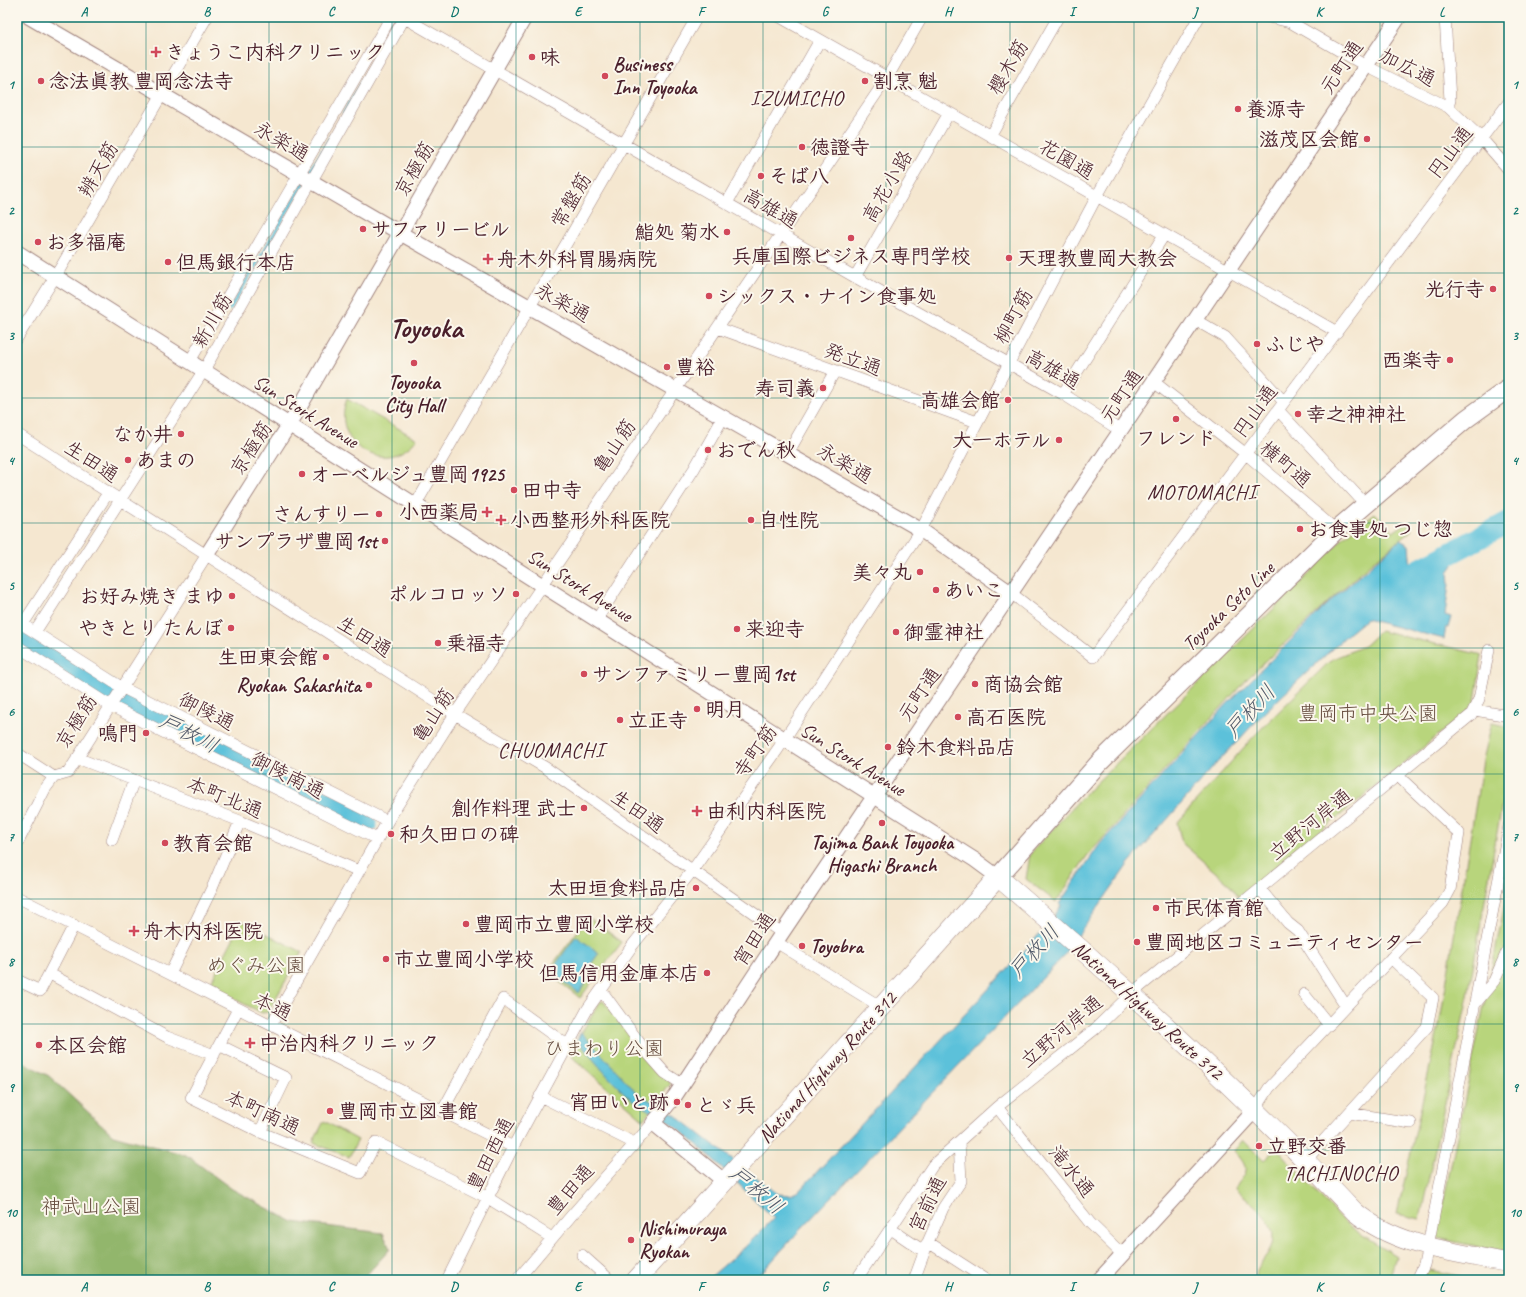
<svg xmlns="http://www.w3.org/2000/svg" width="1526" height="1297" font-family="Caveat,'Klee One',sans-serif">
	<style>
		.green { fill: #b8d57c; stroke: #817a54 }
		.forest { fill: #92b66c; stroke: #6e6a4c }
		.water { fill: #5cc1da; stroke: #537082 }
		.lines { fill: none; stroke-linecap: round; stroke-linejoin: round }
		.stream { stroke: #5cc1da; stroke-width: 3.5 }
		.river { stroke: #5cc1da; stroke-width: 22 }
		.minor-casing { stroke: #a0837e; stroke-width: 12 }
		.tertiary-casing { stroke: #a0837e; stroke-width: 16 }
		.primary-casing { stroke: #a0837e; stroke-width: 20 }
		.trunk-casing { stroke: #a0837e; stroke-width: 20 }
		.minor { stroke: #fff; stroke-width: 11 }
		.tertiary { stroke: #fff; stroke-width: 14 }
		.primary { stroke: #fff; stroke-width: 18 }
		.trunk { stroke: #fff; stroke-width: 19 }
		.grid { fill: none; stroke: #0f766e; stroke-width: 1; stroke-opacity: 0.55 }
		.poi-dot { fill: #d1495b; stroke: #fbf7ec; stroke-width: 1.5 }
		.labels { text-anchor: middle; stroke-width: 4; stroke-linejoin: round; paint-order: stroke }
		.poi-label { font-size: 20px; font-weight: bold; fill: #4a1f2b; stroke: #fbf7ec; text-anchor: start }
		.street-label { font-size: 20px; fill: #4a1f2b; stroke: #fbf7ec }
		.park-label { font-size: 20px; fill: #664c3f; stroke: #fbf7ec }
		.neighbourhood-label { font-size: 21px; letter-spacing: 1px; fill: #4a1f2b; stroke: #fbf7ec }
		.water-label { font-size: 21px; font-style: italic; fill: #505868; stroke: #fbf7ec }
		.town-label { font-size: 28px; font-weight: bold; fill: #4a1f2b; stroke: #fbf7ec }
		.neatline { fill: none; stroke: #0f766e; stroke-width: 1.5 }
		.grid-label { font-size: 13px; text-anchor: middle; font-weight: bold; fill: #0f766e }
	</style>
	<rect width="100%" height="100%" fill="#fbf7ec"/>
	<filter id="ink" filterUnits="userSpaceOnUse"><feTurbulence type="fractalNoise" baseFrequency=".025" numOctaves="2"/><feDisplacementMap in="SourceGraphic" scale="8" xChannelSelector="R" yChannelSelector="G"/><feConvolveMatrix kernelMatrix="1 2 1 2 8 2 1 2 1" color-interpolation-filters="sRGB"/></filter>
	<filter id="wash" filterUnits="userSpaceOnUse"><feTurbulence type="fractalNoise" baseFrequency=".012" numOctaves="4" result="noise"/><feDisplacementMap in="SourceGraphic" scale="16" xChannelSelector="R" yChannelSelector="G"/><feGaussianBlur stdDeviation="0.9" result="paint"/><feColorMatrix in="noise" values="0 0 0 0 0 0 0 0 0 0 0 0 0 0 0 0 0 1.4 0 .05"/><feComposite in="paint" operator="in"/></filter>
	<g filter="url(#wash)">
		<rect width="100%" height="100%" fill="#f5e7d0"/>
		<!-- green -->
		<path class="green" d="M 347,399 L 417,439 C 386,478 329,445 347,399 Z
			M 1375,513 L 1393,532 L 1406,523 L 1412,530 L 1370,564 L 1327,603 L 1247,679 L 1087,856 L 1056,902 L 1026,879 L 1030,854 L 1080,799 L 1299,584 L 1344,537 Z
			M 1380,631 L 1482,655 L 1475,701 L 1469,710 L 1239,898 L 1229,884 L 1182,843 L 1177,823 L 1255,735 L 1332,659 L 1364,646 Z
			M 1492,723 L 1509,727 L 1509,765 L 1468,996 L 1420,1219 L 1397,1214 L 1440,1021 L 1483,760 Z
			M 1509,884 L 1509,1253 L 1436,1238 Z
			M 588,917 L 622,942 L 580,998 L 547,972 Z
			M 242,921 L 302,952 L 268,1012 L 262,1013 L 209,986 Z
			M 603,1001 L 671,1083 L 644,1120 L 572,1057 L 573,1047 L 600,1002 Z
			M 324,1121 L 358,1140 L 349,1157 L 313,1143 Z
			M 1243,1140 L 1264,1161 L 1277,1149 L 1342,1220 L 1358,1232 L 1396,1256 L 1389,1280 L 1258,1280 L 1255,1277 C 1256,1269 1263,1260 1268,1253 C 1285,1225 1254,1206 1236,1189 L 1236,1186 C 1250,1171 1247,1165 1234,1151 Z
			M 1425,1269 L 1478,1280 L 1423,1280 Z"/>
		<!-- forest -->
		<path class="forest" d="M 17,1059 L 49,1076 L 113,1135 L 186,1155 L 232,1189 L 293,1222 L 383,1233 L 390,1249 L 362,1280 L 17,1280 Z"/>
		<!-- water -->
		<path class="water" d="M 1400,540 L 1409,545 L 1411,571 L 1425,572 L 1447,557 L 1453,565 L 1448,572 L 1449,584 L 1445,615 L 1451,617 L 1448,628 L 1446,627 L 1444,639 L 1366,619 L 1350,632 L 1265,712 L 1216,764 L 1129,863 L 1063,957 L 799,1231 L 764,1270 L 752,1280 L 707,1280 L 744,1248 L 774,1218 C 740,1187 710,1153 673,1125 C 660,1115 643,1109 630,1098 C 610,1081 594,1060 577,1040 L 581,1032 L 637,1093 L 675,1115 L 778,1194 L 790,1195 L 798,1192 L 1028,947 L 1031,941 L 1044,931 L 1061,906 L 1059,904 L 1100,844 L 1228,703 L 1326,605 Z
			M 576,936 L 599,953 L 586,971 L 591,975 L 579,993 L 550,972 Z"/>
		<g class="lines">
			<!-- stream -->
			<path class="stream" d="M 344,113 L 398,18
				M 308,176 L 331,136
				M 230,309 L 305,181"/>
			<!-- river -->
			<path class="river" d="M 1391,588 L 1413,573 L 1509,522
				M 17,634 L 120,698 L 350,814 L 366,824"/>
		</g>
	</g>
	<g filter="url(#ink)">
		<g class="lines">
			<!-- minor casing -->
			<g class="minor-casing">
				<path id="minor" d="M 403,17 L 855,277 L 1063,394 L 1121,431
					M 780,17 L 1337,332
					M 1269,17 L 1290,22 L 1366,66 L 1448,107 L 1482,139 L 1509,170
					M 1445,17 L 1450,100 L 1448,107
					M 990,136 L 1058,17
					M 727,203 L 820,40
					M 855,277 L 949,113
					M 1195,320 L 1225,337 L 1284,402
					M 718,328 L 977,422
					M 17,338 L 61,267 L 207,17
					M 190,361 L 391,17
					M 1154,382 L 1246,454 L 1336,530
					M 1063,394 L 1164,235
					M 1278,410 L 1366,505
					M 17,434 L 455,714 L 546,768 L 782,933
					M 788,453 L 835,371
					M 416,504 L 697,17
					M 1011,593 L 1093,657 L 1509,102
					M 597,619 L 694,469 L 724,416
					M 17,621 L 121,687 L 387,821
					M 23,624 L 108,493
					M 35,632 L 204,370 L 405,17
					M 17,646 L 109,705 L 377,839
					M 1475,710 L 1509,716
					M 17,753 L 54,777
					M 77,758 L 240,821 L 359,871
					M 112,840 L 134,780
					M 17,844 L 45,789 L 54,777 L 68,773 L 206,556
					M 1260,889 L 1288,923 L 1298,931 L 1346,1006
					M 17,897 L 513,1147
					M 776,942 L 881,1007
					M 50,974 L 167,1037 L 214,1055
					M 170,974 L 213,886 L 240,821
					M 17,980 L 40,991 L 74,925
					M 601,990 L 644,1049 L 665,1073 L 682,1084
					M 1304,994 L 1329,1025
					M 1475,1004 L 1494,981 L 1509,947
					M 238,1009 L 191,1098 L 260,1132 L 360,1173 L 376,1142 L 488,1198 L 552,1238
					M 271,1025 L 390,817 L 455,714 L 887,78 L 922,17
					M 219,1045 L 286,1078 L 260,1132
					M 540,1096 L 634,1143
					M 997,1107 L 1090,1223 L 1123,1255
					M 443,1110 L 503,999 L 567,1045
					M 1255,1110 L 1269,1088 L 1443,903 L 1450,890 L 1459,833 L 1398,776
					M 1349,1113 L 1411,1123
					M 1305,1161 L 1427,1027 L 1433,998 L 1391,958
					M 891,1229 L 922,1250 L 928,1242 L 987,1280
					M 582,1255 L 610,1280
					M 447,1280 L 513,1147 L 587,1010 L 632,946 L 692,871 L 778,749 L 921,530 L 1097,196 L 1199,17
					M 517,1280 L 571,1216 L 653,1123
					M 856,1280 L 933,1165 L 997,1107 L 1095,1029 L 1131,994 L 1471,715 L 1479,699 L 1489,650
					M 914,1280 L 928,1242 L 943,1208 L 961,1181 L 959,1142
					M 1417,1280 L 1424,1265 L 1428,1246 L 1509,826"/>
			</g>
			<!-- tertiary casing -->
			<g class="tertiary-casing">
				<path id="tertiary" d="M 29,17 L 407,237 L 921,530 L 1011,593
					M 17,252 L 975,860 L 998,877
					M 206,556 L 294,417 L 525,17
					M 724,1181 L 653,1123 L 675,1096 L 782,933 L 1399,17
					M 1099,1280 L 1255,1110"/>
			</g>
			<!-- primary casing -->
			<g class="primary-casing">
				<path id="primary" d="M 998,877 L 1098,764 L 1336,530 L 1466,419 L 1509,388"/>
			</g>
			<!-- trunk casing -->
			<g class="trunk-casing">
				<path id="trunk" d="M 636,1280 L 998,877 C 1122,983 1243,1093 1355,1212 C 1397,1247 1456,1252 1509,1263"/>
			</g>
			<!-- minor -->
			<use href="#minor" class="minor"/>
			<!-- tertiary -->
			<use href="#tertiary" class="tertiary"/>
			<!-- primary -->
			<use href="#primary" class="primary"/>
			<!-- trunk -->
			<use href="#trunk" class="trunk"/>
		</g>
	</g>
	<!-- grid -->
	<path class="grid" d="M 146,17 L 146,1280M 269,17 L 269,1280M 392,17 L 392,1280M 516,17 L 516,1280M 640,17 L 640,1280M 763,17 L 763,1280M 886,17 L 886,1280M 1010,17 L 1010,1280M 1134,17 L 1134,1280M 1257,17 L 1257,1280M 1380,17 L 1380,1280M 17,147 L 1509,147M 17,273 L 1509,273M 17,398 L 1509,398M 17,523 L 1509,523M 17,648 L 1509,648M 17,774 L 1509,774M 17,899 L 1509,899M 17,1024 L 1509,1024M 17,1150 L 1509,1150"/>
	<!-- markers -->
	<g class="poi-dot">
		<path d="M154 46h4v4h4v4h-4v4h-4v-4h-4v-4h4z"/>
		<circle cx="532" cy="57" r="4"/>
		<circle cx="605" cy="76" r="4"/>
		<circle cx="41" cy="81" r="4"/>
		<circle cx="865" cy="81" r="4"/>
		<circle cx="1238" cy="109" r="4"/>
		<circle cx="1367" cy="139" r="4"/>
		<circle cx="802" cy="147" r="4"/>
		<circle cx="761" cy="176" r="4"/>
		<circle cx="363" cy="229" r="4"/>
		<circle cx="727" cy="232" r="4"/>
		<circle cx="851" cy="238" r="4"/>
		<circle cx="38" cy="242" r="4"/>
		<circle cx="1009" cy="258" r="4"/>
		<path d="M486 253h4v4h4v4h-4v4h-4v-4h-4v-4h4z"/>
		<circle cx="168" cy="262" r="4"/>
		<circle cx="1493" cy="289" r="4"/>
		<circle cx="709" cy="296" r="4"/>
		<circle cx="1257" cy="344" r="4"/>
		<circle cx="1450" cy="360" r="4"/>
		<circle cx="414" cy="363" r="4"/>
		<circle cx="667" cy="367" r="4"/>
		<circle cx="823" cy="388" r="4"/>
		<circle cx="1008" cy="400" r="4"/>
		<circle cx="1298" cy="414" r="4"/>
		<circle cx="1176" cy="419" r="4"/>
		<circle cx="181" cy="434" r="4"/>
		<circle cx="1059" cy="440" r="4"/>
		<circle cx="708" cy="450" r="4"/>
		<circle cx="128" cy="460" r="4"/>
		<circle cx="302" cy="474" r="4"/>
		<circle cx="514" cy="490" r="4"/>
		<path d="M485 506h4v4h4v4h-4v4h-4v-4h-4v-4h4z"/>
		<circle cx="379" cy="514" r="4"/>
		<path d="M499 514h4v4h4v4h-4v4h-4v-4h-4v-4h4z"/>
		<circle cx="751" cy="520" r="4"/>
		<circle cx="1300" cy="529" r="4"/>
		<circle cx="385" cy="541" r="4"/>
		<circle cx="920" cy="572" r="4"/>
		<circle cx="936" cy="590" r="4"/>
		<circle cx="516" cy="594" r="4"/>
		<circle cx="232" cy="596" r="4"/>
		<circle cx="231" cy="628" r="4"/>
		<circle cx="737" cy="629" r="4"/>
		<circle cx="896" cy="632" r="4"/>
		<circle cx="438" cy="643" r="4"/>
		<circle cx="326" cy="657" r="4"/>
		<circle cx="584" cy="674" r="4"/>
		<circle cx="975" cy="684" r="4"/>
		<circle cx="369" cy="685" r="4"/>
		<circle cx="697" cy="709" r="4"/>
		<circle cx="958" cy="717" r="4"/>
		<circle cx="620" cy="720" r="4"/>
		<circle cx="146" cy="733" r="4"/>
		<circle cx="888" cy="747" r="4"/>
		<circle cx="584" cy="808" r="4"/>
		<path d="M695 805h4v4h4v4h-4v4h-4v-4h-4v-4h4z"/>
		<circle cx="882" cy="823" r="4"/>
		<circle cx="391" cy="834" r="4"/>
		<circle cx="165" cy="843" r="4"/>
		<circle cx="696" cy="888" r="4"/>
		<circle cx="1156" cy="908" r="4"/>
		<circle cx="466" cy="924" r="4"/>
		<path d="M132 925h4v4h4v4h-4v4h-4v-4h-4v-4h4z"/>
		<circle cx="1137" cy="942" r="4"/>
		<circle cx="802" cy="946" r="4"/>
		<circle cx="386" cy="959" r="4"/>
		<circle cx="707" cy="973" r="4"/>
		<path d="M248 1037h4v4h4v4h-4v4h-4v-4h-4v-4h4z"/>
		<circle cx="39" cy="1045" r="4"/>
		<circle cx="677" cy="1102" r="4"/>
		<circle cx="688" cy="1105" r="4"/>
		<circle cx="330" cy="1111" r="4"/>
		<circle cx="1259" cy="1146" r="4"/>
		<circle cx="631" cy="1240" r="4"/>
	</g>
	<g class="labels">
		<!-- poi labels -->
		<g class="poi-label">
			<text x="165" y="59">きょうこ内科クリニック</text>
			<text x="540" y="64">味</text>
			<text x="613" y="71">Business<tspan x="613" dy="23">Inn Toyooka</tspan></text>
			<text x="49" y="88">念法眞教 豊岡念法寺</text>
			<text x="873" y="88">割烹 魁</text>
			<text x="1246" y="116">養源寺</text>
			<text x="1359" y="146" text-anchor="end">滋茂区会館</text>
			<text x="810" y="154">徳證寺</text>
			<text x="769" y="183">そば八</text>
			<text x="371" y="236">サファリービル</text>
			<text x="719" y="239" text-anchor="end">鮨処 菊水</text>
			<text x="46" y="249">お多福庵</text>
			<text x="851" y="263" text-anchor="middle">兵庫国際ビジネス専門学校</text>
			<text x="1017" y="265">天理教豊岡大教会</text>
			<text x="497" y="266">舟木外科胃腸病院</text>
			<text x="176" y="269">但馬銀行本店</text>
			<text x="1485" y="296" text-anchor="end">光行寺</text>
			<text x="717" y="303">シックス・ナイン食事処</text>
			<text x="1265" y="351">ふじや</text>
			<text x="1442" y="367" text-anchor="end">西楽寺</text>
			<text x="675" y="374">豊裕</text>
			<text x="414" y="389" text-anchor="middle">Toyooka<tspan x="414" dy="23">City Hall</tspan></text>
			<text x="815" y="395" text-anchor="end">寿司義</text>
			<text x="1000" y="407" text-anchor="end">高雄会館</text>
			<text x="1306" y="421">幸之神神社</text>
			<text x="173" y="441" text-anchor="end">なか井</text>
			<text x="1176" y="445" text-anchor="middle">フレンド</text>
			<text x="1051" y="447" text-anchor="end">大一ホテル</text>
			<text x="716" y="457">おでん秋</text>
			<text x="136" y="467">あまの</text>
			<text x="310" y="481">オーベルジュ豊岡1925</text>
			<text x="522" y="497">田中寺</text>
			<text x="479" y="519" text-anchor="end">小西薬局</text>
			<text x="371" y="521" text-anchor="end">さんすりー</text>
			<text x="510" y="527">小西整形外科医院</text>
			<text x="759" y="527">自性院</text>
			<text x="1308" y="536">お食事処 つじ惣</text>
			<text x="377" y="548" text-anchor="end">サンプラザ豊岡1st</text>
			<text x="912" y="579" text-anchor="end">美々丸</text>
			<text x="944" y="597">あいこ</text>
			<text x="508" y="601" text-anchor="end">ポルコロッソ</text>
			<text x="224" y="603" text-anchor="end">お好み焼き まゆ</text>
			<text x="223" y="635" text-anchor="end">やきとり たんぼ</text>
			<text x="745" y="636">来迎寺</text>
			<text x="904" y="639">御霊神社</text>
			<text x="446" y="650">乗福寺</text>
			<text x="318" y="664" text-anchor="end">生田東会館</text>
			<text x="592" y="681">サンファミリー豊岡1st</text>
			<text x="983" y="691">商協会館</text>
			<text x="361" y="692" text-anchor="end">Ryokan Sakashita</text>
			<text x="705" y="716">明月</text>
			<text x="966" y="724">高石医院</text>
			<text x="628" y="727">立正寺</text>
			<text x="138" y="740" text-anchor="end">鳴門</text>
			<text x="896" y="754">鈴木食料品店</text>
			<text x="576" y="815" text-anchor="end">創作料理 武士</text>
			<text x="706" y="818">由利内科医院</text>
			<text x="399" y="841">和久田口の碑</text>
			<text x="882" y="849" text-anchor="middle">Tajima Bank Toyooka<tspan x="882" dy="23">Higashi Branch</tspan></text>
			<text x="173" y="850">教育会館</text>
			<text x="688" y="895" text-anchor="end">太田垣食料品店</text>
			<text x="1164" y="915">市民体育館</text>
			<text x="474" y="931">豊岡市立豊岡小学校</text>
			<text x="143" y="938">舟木内科医院</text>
			<text x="1145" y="949">豊岡地区コミュニティセンター</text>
			<text x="810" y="953">Toyobra</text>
			<text x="394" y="966">市立豊岡小学校</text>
			<text x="699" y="980" text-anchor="end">但馬信用金庫本店</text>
			<text x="259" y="1050">中治内科クリニック</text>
			<text x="47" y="1052">本区会館</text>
			<text x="669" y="1109" text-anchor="end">宵田いと跡</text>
			<text x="696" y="1112">とゞ兵</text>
			<text x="338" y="1118">豊岡市立図書館</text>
			<text x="1267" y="1153">立野交番</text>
			<text x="639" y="1235">Nishimuraya<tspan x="639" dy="23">Ryokan</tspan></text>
		</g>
		<!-- street labels -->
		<g class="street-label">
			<text transform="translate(1008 67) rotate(-60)" y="7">櫻木筋</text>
			<text transform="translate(1341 67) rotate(-56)" y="7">元町通</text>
			<text transform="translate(1408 67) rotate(27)" y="7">加広通</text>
			<text transform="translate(282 141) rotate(30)" y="7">永楽通</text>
			<text transform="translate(1450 152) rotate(-53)" y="7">円山通</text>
			<text transform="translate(1067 159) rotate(30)" y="7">花園通</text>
			<text transform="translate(98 169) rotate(-60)" y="7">辨天筋</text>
			<text transform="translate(414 169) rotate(-60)" y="7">京極筋</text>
			<text transform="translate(887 186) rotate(-60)" y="7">高花小路</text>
			<text transform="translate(571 200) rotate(-60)" y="7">常盤筋</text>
			<text transform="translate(771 208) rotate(30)" y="7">高雄通</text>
			<text transform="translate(563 302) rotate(29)" y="7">永楽通</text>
			<text transform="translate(1013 316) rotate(-62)" y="7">柳町筋</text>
			<text transform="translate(212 320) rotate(-60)" y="7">新川筋</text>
			<text transform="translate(853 359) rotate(20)" y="7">発立通</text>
			<text transform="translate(1053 369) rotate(30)" y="7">高雄通</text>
			<text transform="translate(1121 396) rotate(-56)" y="7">元町通</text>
			<text transform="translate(306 411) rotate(32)" y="7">Sun Stork Avenue</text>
			<text transform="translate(1255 411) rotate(-54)" y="7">円山通</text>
			<text transform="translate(614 446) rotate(-56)" y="7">亀山筋</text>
			<text transform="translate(251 448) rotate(-57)" y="7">京極筋</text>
			<text transform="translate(92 461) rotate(33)" y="7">生田通</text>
			<text transform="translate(845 463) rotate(30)" y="7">永楽通</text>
			<text transform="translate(1286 464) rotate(40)" y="7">横町通</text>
			<text transform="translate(580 585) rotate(32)" y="7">Sun Stork Avenue</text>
			<text transform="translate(1228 606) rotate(-44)" y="7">Toyooka Seto Line</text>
			<text transform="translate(365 636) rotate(32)" y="7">生田通</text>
			<text transform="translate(919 694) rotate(-56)" y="7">元町通</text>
			<text transform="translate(207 711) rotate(27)" y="7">御陵通</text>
			<text transform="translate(433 715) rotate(-57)" y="7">亀山筋</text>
			<text transform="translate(76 721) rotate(-58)" y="7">京極筋</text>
			<text transform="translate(755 751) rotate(-55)" y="7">寺町筋</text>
			<text transform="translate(853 759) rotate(32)" y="7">Sun Stork Avenue</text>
			<text transform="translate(288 775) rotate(27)" y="7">御陵南通</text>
			<text transform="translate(225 797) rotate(22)" y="7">本町北通</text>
			<text transform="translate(638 811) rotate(35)" y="7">生田通</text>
			<text transform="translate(1310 824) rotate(-39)" y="7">立野河岸通</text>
			<text transform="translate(754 939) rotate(-57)" y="7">宵田通</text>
			<text transform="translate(273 1006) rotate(26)" y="7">本通</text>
			<text transform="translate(1148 1010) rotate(42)" y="7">National Highway Route 312</text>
			<text transform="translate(1061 1031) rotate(-40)" y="7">立野河岸通</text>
			<text transform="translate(827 1067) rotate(-48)" y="7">National Highway Route 312</text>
			<text transform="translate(263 1112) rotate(25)" y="7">本町南通</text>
			<text transform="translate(490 1154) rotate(-63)" y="7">豊田西通</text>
			<text transform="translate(1072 1171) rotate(51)" y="7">滝水通</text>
			<text transform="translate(570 1189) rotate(-49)" y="7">豊田通</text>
			<text transform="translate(927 1204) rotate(-64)" y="7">宮前通</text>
		</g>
		<!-- park labels -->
		<g class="park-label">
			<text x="1368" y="720">豊岡市中央公園</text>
			<text x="256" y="972">めぐみ公園</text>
			<text x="604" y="1055">ひまわり公園</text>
			<text x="91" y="1213">神武山公園</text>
		</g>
		<!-- neighbourhood labels -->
		<g class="neighbourhood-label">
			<text x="797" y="105">IZUMICHO</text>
			<text x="1202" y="499">MOTOMACHI</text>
			<text x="551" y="757">CHUOMACHI</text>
			<text x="1341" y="1180">TACHINOCHO</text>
		</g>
		<!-- water labels -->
		<g class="water-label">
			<text transform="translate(1250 711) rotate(-47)" y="7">戸枚川</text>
			<text transform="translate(189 733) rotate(27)" y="7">戸枚川</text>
			<text transform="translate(1034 951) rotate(-48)" y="7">戸枚川</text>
			<text transform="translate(757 1190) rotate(40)" y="7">戸枚川</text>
		</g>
		<!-- town labels -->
		<g class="town-label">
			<text x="426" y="337">Toyooka</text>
		</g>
	</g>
	<!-- margin -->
	<rect width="1526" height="1297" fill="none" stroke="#fbf7ec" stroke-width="44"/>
	<rect x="22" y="22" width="1482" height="1253" class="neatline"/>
	<g class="grid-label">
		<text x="84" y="16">A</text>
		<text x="207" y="16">B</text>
		<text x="331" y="16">C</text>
		<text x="454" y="16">D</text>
		<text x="578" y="16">E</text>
		<text x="701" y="16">F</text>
		<text x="825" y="16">G</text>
		<text x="948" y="16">H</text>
		<text x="1072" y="16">I</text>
		<text x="1195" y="16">J</text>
		<text x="1319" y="16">K</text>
		<text x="1442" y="16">L</text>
		<text x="11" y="89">1</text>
		<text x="1515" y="89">1</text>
		<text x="11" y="215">2</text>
		<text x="1515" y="215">2</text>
		<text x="11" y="340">3</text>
		<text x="1515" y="340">3</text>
		<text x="11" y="465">4</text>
		<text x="1515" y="465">4</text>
		<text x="11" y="590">5</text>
		<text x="1515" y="590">5</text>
		<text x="11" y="716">6</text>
		<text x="1515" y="716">6</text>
		<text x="11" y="841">7</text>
		<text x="1515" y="841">7</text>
		<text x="11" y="966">8</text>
		<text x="1515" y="966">8</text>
		<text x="11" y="1092">9</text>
		<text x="1515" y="1092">9</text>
		<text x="11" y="1217">10</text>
		<text x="1515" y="1217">10</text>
		<text x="84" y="1291">A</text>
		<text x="207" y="1291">B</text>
		<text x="331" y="1291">C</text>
		<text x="454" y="1291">D</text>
		<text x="578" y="1291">E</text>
		<text x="701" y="1291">F</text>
		<text x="825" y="1291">G</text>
		<text x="948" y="1291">H</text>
		<text x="1072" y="1291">I</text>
		<text x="1195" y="1291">J</text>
		<text x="1319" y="1291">K</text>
		<text x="1442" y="1291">L</text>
	</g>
</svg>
